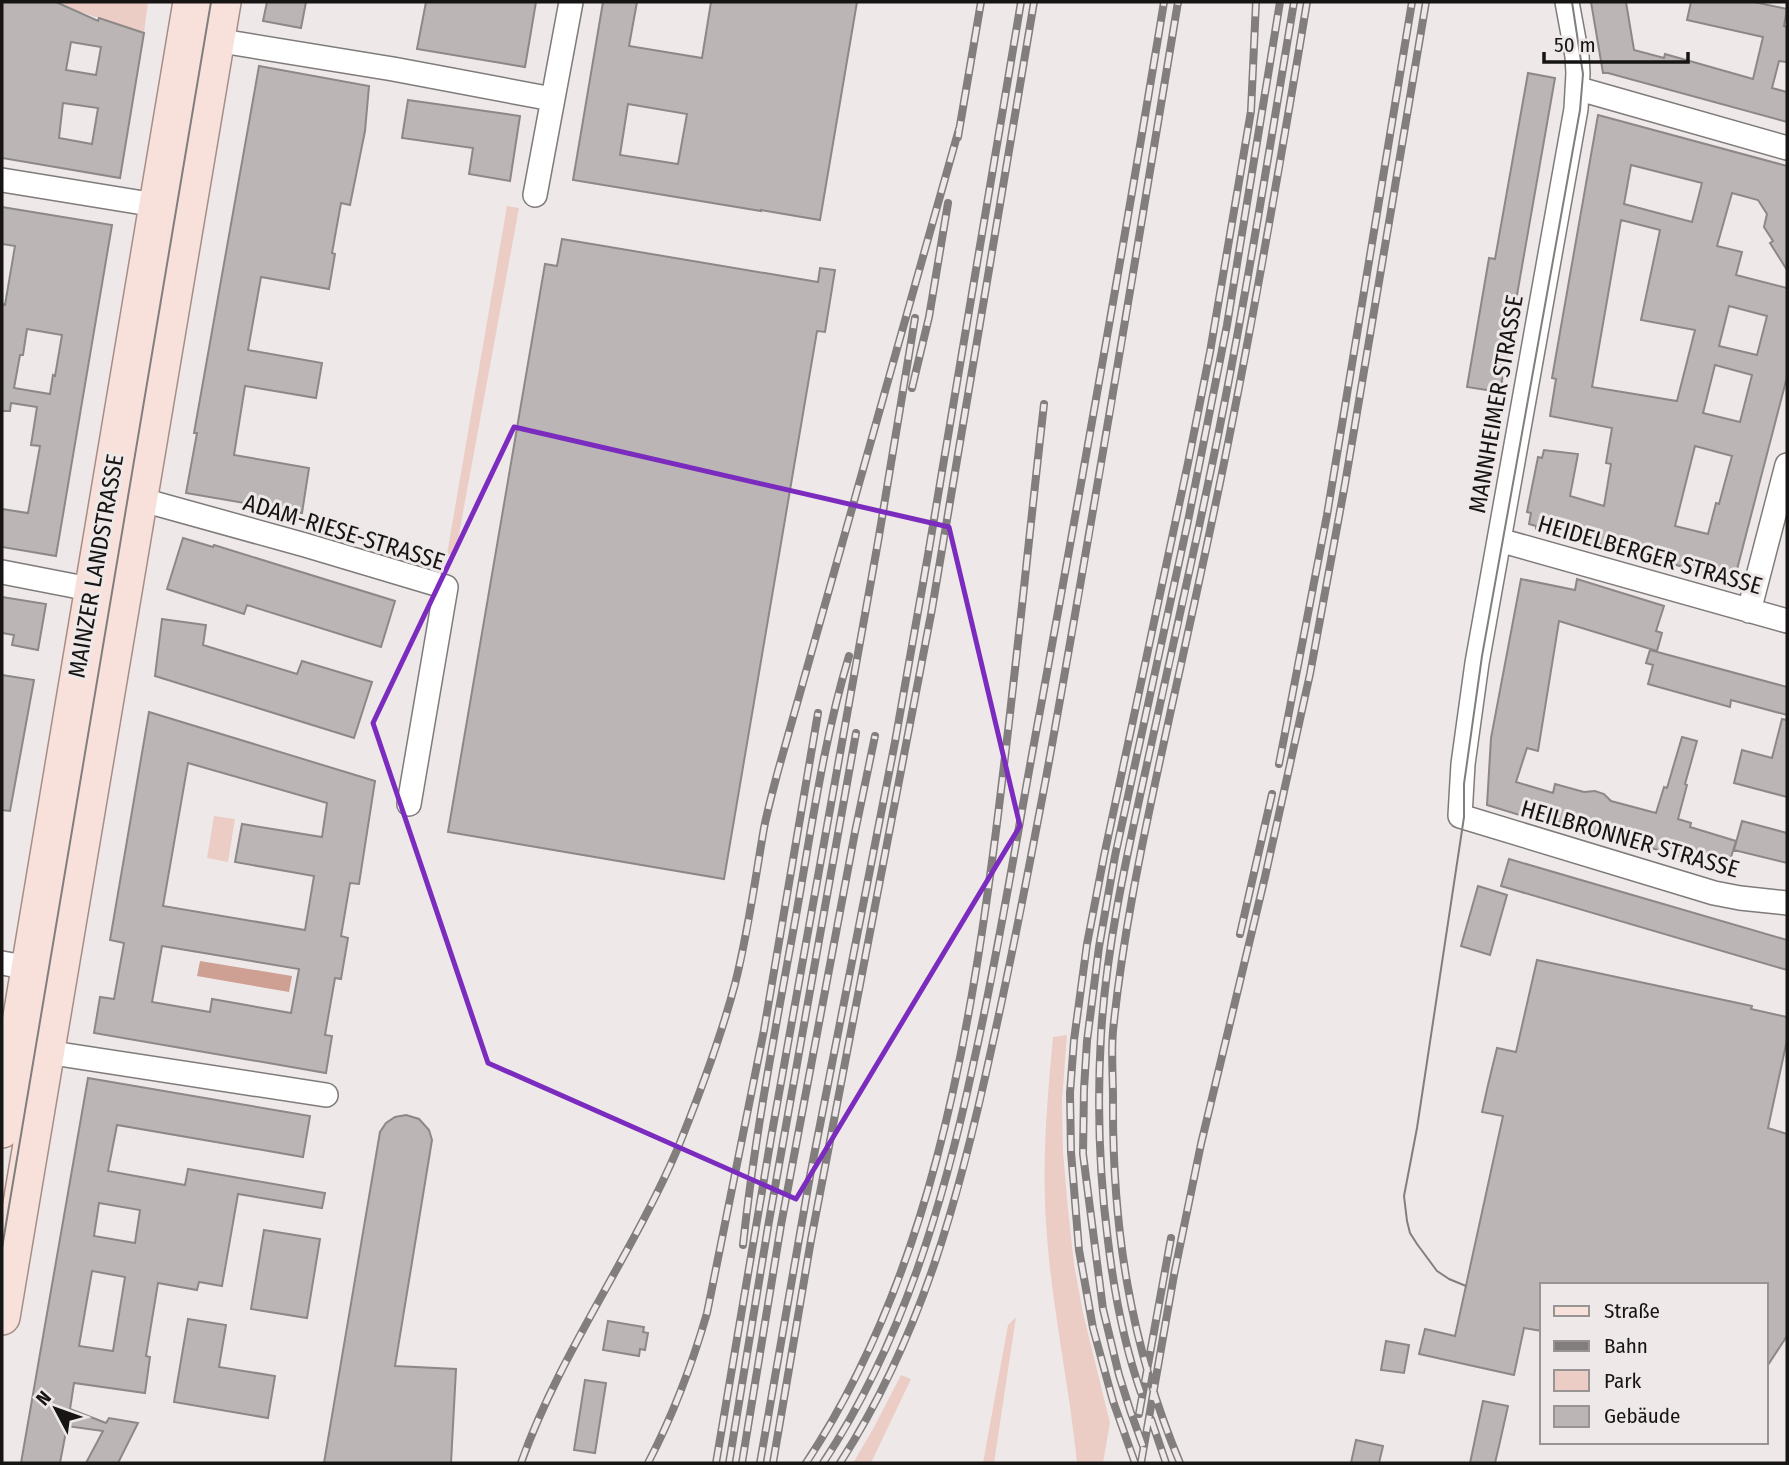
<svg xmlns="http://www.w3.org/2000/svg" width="1789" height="1465" font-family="'Fira Sans Condensed',sans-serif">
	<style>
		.green { fill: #eccdc5 }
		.water { fill: #ce9f93 }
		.building { fill: #bbb6b5; stroke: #8c8887; stroke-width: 2; fill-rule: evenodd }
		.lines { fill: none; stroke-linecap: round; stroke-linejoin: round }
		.street-casing { stroke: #7f7b7a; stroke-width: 26 }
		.primary-casing { stroke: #a68d86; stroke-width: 38 }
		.street { stroke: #fff; stroke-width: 23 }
		.primary { stroke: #f8e1db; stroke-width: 35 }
		.tram { stroke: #817e7d; stroke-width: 2 }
		.rail-casing { stroke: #817e7d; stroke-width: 8 }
		.rail { stroke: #eee9e8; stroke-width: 5; stroke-dasharray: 16; stroke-linecap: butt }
		.marked { fill: none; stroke: #7b2cbf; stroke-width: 5; stroke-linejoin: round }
		.labels { text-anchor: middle; stroke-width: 6; stroke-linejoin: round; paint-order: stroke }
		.street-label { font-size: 24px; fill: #161514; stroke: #eee9e8 }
	</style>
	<rect width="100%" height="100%" fill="#eee9e8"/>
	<!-- green -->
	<path class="green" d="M 56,2 L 148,2 L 144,33 L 77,11 Z
		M 507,206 L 519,208 L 455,556 L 447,554 Z
		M 214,816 L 235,819 L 228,862 L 207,858 Z
		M 1067,1035 L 1062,1101 L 1063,1152 L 1068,1209 L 1074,1264 L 1083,1313 L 1110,1423 L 1103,1463 L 1077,1463 C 1069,1383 1051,1304 1046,1224 C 1042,1160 1047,1101 1053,1037 Z
		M 1016,1317 L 994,1463 L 983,1463 L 1008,1325 Z
		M 901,1375 L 911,1379 L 871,1463 L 853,1463 L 873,1429 Z"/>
	<!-- water -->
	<path class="water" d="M 200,961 L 292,976 L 289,992 L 197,976 Z"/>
	<!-- building -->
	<path class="building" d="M 2,2 L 56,2 L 98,21 L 99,18 L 144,33 L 120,178 L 2,158 ZM 71,42 L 101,47 L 96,75 L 66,70 ZM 63,103 L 98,108 L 92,144 L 59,138 Z
		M 267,2 L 306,2 L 301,28 L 263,21 Z
		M 426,2 L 536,2 L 525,67 L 417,49 Z
		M 603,2 L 637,2 L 629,46 L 702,58 L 711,2 L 857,2 L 820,220 L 761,210 L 761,211 L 573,180 ZM 628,104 L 687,114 L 678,164 L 620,155 Z
		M 1591,2 L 1626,2 L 1634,50 L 1664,58 L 1665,54 L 1753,79 L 1763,37 L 1687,20 L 1691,2 L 1754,2 L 1787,9 L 1784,26 L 1787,27 L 1787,62 L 1779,61 L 1772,88 L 1787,92 L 1787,122 L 1608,73 L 1603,73 Z
		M 259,66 L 369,86 L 365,131 L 350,205 L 341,203 L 332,253 L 335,254 L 329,289 L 261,277 L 248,350 L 322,363 L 316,398 L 245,386 L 234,455 L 309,468 L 302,513 L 186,493 L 197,433 L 194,433 Z
		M 1528,73 L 1555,78 L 1500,392 L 1467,387 L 1489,258 L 1495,259 Z
		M 408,100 L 520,116 L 510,181 L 469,174 L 473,148 L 402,138 Z
		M 1598,115 L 1787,166 L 1787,270 L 1770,243 L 1773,241 L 1764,227 L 1767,214 L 1758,200 L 1732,193 L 1717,246 L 1742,252 L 1736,275 L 1787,288 L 1787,377 L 1734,581 L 1564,534 L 1563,536 L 1536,529 L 1536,526 L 1529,524 L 1531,513 L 1527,512 L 1538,457 L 1542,458 L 1544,450 L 1578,454 L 1570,496 L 1604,506 L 1611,464 L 1606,463 L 1612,428 L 1550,416 L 1556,379 L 1552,378 ZM 1631,165 L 1702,183 L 1692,222 L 1624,204 ZM 1621,220 L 1660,230 L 1641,320 L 1695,330 L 1677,401 L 1592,387 ZM 1729,306 L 1767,316 L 1757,355 L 1719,346 ZM 1715,365 L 1752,375 L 1740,422 L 1703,413 ZM 1695,446 L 1732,456 L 1719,504 L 1716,503 L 1708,534 L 1675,526 Z
		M 2,207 L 112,225 L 56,556 L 2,547 L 2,509 L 28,513 L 40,446 L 31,445 L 37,407 L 11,403 L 10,411 L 2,411 L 2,304 L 5,305 L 15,246 L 2,244 ZM 27,329 L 62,335 L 55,376 L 53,375 L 50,394 L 14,388 L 20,355 L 23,355 Z
		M 562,239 L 818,282 L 820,268 L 835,270 L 825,332 L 817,331 L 724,879 L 448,832 L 545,264 L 557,266 Z
		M 183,538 L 213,547 L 214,545 L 395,601 L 381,647 L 247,605 L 244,614 L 167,589 Z
		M 1521,579 L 1575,590 L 1577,579 L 1664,606 L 1656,631 L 1662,633 L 1657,651 L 1559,621 L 1538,751 L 1527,748 L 1516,782 L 1553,793 L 1555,784 L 1584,792 L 1595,791 L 1604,794 L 1611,801 L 1656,813 L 1664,787 L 1667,788 L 1682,737 L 1697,741 L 1685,784 L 1687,785 L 1678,819 L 1691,823 L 1690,827 L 1736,841 L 1727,870 L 1603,834 L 1589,837 L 1578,833 L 1571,825 L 1527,812 L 1526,817 L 1487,805 L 1491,738 Z
		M 2,597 L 46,604 L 38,650 L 12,645 L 14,635 L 2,633 Z
		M 162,619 L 206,625 L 203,645 L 297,674 L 302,661 L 372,682 L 354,738 L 155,676 Z
		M 1650,650 L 1787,687 L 1787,715 L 1731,700 L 1730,707 L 1648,684 L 1653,665 L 1646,663 Z
		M 2,675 L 34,680 L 10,811 L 2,810 Z
		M 149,712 L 375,781 L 359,884 L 350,883 L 341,936 L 348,938 L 341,979 L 335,978 L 325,1035 L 332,1036 L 326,1073 L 94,1033 L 100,997 L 114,999 L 124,943 L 110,940 ZM 188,763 L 327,803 L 322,837 L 242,824 L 235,862 L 314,876 L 305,930 L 163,906 ZM 162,946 L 299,969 L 291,1013 L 212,999 L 210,1012 L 152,1002 Z
		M 1782,719 L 1787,720 L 1787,797 L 1734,783 L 1742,750 L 1772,758 Z
		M 1742,821 L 1787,833 L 1787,863 L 1734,850 Z
		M 1509,859 L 1787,940 L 1787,970 L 1501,886 Z
		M 1478,886 L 1507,895 L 1490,955 L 1461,946 Z
		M 1537,960 L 1752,1006 L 1751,1009 L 1787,1017 L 1787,1040 L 1768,1128 L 1787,1134 L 1787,1336 L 1766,1368 L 1766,1285 L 1542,1285 L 1542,1331 L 1524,1328 L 1514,1375 L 1419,1354 L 1425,1329 L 1455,1336 L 1503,1116 L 1482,1112 L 1488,1085 L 1497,1048 L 1516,1052 Z
		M 88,1078 L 310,1116 L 303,1157 L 117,1125 L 108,1171 L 185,1185 L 188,1169 L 325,1193 L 322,1208 L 238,1194 L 222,1286 L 199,1282 L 197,1290 L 158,1283 L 146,1356 L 150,1357 L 145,1393 L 74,1383 L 70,1409 L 106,1423 L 109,1418 L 138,1423 L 118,1463 L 86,1463 L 103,1431 L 67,1426 L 60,1463 L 21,1463 ZM 99,1203 L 140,1210 L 135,1243 L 94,1236 ZM 92,1271 L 125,1277 L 113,1351 L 79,1346 Z
		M 406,1115 L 419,1119 L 429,1130 L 432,1140 L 395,1366 L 456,1369 L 451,1463 L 324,1463 L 380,1132 L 386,1123 L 395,1117 Z
		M 264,1230 L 320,1239 L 307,1318 L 251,1309 Z
		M 188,1319 L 226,1325 L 219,1367 L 275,1376 L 268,1418 L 174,1402 Z
		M 608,1321 L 644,1327 L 643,1332 L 648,1333 L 645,1350 L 640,1349 L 639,1356 L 603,1350 Z
		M 1386,1341 L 1409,1345 L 1404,1373 L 1381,1370 Z
		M 585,1380 L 606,1383 L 595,1453 L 574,1450 Z
		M 1483,1401 L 1508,1406 L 1499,1446 L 1495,1463 L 1470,1463 Z
		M 1356,1440 L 1383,1446 L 1379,1463 L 1351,1463 Z"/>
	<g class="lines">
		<!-- street casing -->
		<g class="street-casing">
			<path id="street" d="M 1567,2 L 1577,56 L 1578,73 L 1576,109 L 1477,663 L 1463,764 L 1460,816 L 1714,893 L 1740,898 L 1787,903
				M 203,38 L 393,69 L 552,99
				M 1577,90 L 1583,90 L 1787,148
				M 2,180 L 168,207
				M 535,195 L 571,2
				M 139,499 L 305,545 L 446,587 L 409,804
				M 1499,540 L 1787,621
				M 2,572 L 105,592
				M 1749,611 L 1787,465
				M 2,963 L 29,968
				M 46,1052 L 326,1095"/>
		</g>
		<!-- primary casing -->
		<g class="primary-casing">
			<path id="primary" d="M 2,1130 L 191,2
				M 2,1317 L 223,2"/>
		</g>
		<!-- street -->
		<use href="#street" class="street"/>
		<!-- primary -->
		<use href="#primary" class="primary"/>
		<!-- tram -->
		<path class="tram" d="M 2,1248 L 211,2
			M 1466,1286 L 1449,1279 L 1437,1271 L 1417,1244 L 1410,1233 L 1407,1221 L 1404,1196 L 1417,1128 L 1464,817 L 1464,784 L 1482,656 L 1580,110 L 1583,74 L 1572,2"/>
		<!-- rail casing -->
		<g class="rail-casing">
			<path id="rail" d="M 958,137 L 981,2
				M 912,388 L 929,317 L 948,203
				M 1279,764 L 1327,515 L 1412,2
				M 1240,934 L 1272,794
				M 743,1245 C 755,1132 777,1021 797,910 C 812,825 824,739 849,656
				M 1141,1393 C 1124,1344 1114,1292 1108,1241 C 1099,1172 1097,1104 1101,1035 C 1107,936 1131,838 1152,741 C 1171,656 1190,570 1208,484 C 1242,324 1267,163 1294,2
				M 1139,1414 L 1171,1238
				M 1151,1419 L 1166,1463
				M 1143,1446 L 1131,1413 L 1119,1375 L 1103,1309 L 1083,1154 L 1084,1089 L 1087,1041 L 1099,947 L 1115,856 L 1188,521 L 1227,325 L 1280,2
				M 521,1463 C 560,1353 631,1257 677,1150 C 699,1096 720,1040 735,984 C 748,933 755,880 764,828 C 768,808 773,790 778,771 L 959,129
				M 648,1463 C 673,1415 692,1365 707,1313 L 764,1030 L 818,713
				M 716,1463 L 771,1138 L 878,542 L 915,318
				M 729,1463 L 769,1221 L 856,733
				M 742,1463 L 781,1225 L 855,832 L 875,736
				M 760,1463 L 810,1176 L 895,742 L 928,555 L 1021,2
				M 773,1463 L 811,1240 L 932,609 L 1034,2
				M 806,1463 C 929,1277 968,1048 996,831 C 1014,689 1028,546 1044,404
				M 823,1463 C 903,1342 944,1202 974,1061 C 1000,945 1018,828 1040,711 C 1083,475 1125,239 1164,2
				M 840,1463 C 923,1334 960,1194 992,1046 C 1012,957 1029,868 1046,778 C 1093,520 1135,261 1178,2
				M 1135,1463 L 1113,1401 L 1093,1328 L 1079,1250 L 1071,1152 L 1070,1093 L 1074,1040 L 1087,944 L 1104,856 L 1188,463 L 1210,352 L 1251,111 L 1256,2
				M 1141,1463 L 1174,1275 L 1201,1144 L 1265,877 L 1310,674 L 1345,484 L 1426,2
				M 1180,1463 C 1130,1344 1112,1227 1113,1098 C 1113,1076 1111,1053 1113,1031 C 1122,941 1140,853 1159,765 C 1180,668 1202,571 1222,473 C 1254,317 1281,159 1307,2"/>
		</g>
		<!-- rail -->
		<use href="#rail" class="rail"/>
	</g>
	<!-- marked area -->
	<path class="marked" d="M 514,427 L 949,527 L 1020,826 L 796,1199 L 488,1063 L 373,723 Z"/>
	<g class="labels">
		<!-- street labels -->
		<g class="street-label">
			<text transform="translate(1496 404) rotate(-80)" y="8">MANNHEIMER STRASSE</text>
			<text transform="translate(344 532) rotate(17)" y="8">ADAM-RIESE-STRASSE</text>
			<text transform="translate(1650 555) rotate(16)" y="8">HEIDELBERGER STRASSE</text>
			<text transform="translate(96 566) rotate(-80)" y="8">MAINZER LANDSTRASSE</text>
			<text transform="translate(1630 839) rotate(16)" y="8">HEILBRONNER STRASSE</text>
		</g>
	</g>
	<!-- border -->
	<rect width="1789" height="1465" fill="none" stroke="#161514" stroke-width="7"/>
	<!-- legend -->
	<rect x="1540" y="1283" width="228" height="161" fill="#eee9e8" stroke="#989493" stroke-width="2"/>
	<rect x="1554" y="1306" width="35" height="10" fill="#f8e1db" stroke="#989493" stroke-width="2"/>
	<text x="1604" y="1318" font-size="21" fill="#161514">Straße</text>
	<rect x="1554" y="1341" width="35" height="10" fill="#817e7d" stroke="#989493" stroke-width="2"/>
	<text x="1604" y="1353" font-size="21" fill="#161514">Bahn</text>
	<rect x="1554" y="1370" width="35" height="21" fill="#eccdc5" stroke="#989493" stroke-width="2"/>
	<text x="1604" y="1388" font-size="21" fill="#161514">Park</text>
	<rect x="1554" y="1406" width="35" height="21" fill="#bbb6b5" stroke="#989493" stroke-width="2"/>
	<text x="1604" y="1423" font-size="21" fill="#161514">Gebäude</text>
	<!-- north arrow -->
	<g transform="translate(56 1409) rotate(311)" stroke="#eee9e8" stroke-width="5" paint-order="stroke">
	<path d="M0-5L12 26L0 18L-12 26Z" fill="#161514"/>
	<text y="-10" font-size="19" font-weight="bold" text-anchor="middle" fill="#161514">N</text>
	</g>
	<!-- scale -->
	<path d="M1544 52v10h144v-10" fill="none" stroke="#161514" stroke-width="3.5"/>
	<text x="1554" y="52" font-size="21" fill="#161514" stroke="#eee9e8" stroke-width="5" paint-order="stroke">50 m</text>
</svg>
